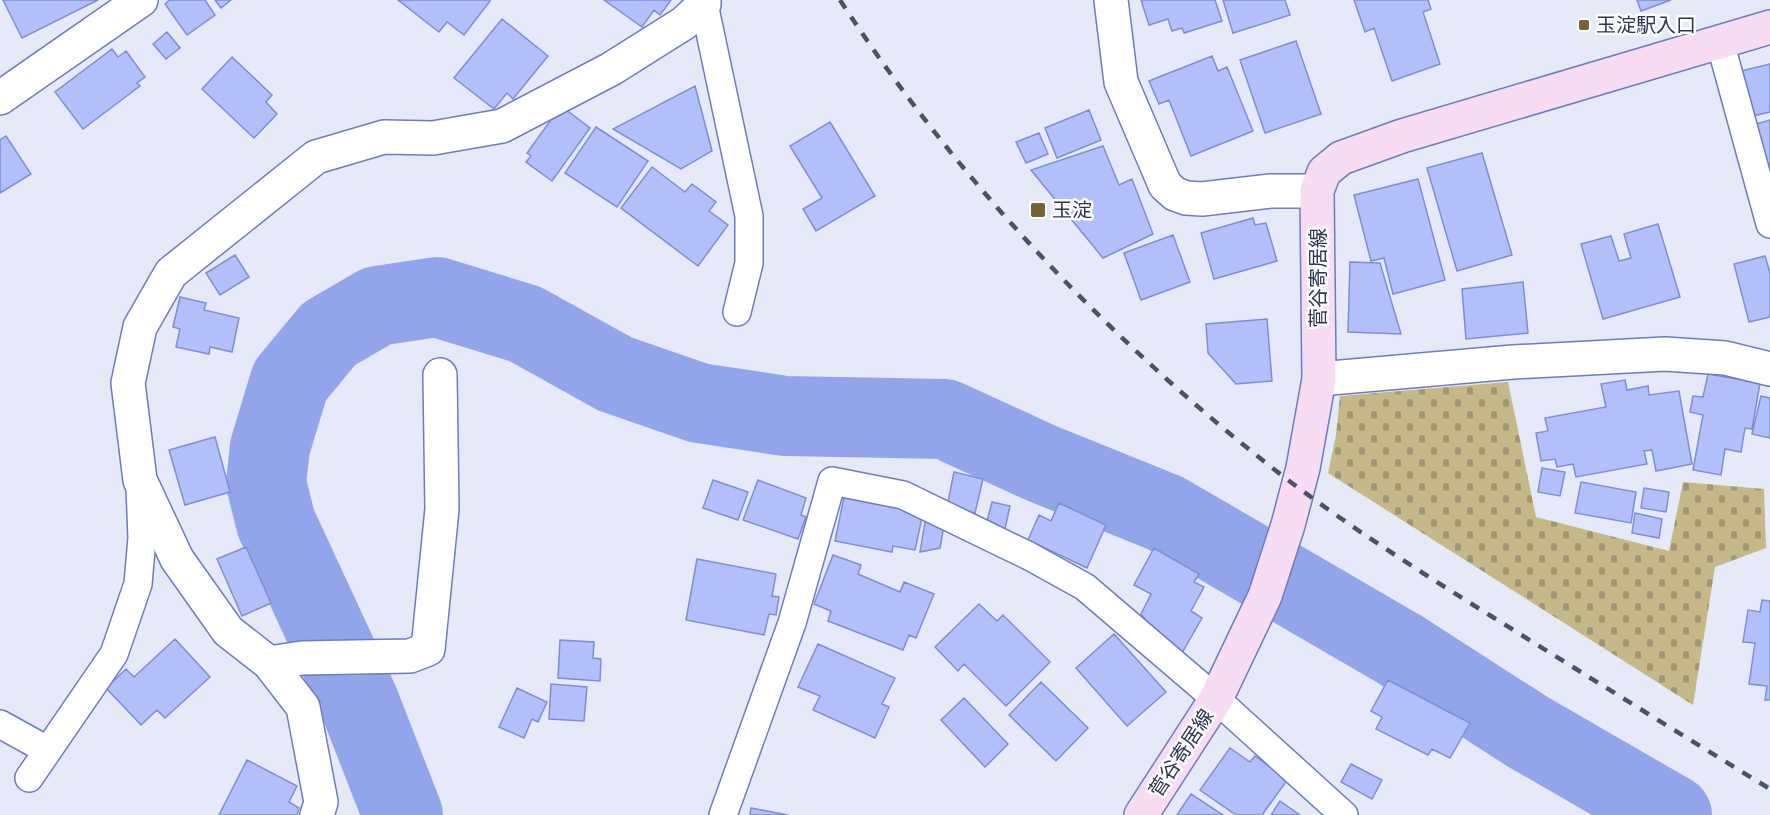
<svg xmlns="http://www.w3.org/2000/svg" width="1770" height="815" font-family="Rubik,'Noto Sans JP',sans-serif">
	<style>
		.cemetery { fill: url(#cemetery-stones) }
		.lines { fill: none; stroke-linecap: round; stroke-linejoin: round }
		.river { stroke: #93a5ea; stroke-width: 80 }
		.building { fill: #b1c0fa; stroke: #7d8ed4; stroke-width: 1.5 }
		.service-casing { stroke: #6d7cc1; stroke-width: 30 }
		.minor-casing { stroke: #6d7cc1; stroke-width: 36 }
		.secondary-casing { stroke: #6d7cc1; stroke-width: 36 }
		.service { stroke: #fff; stroke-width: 27 }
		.minor { stroke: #fff; stroke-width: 33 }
		.secondary { stroke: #f8dcf3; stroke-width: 33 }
		.rail { stroke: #4a516c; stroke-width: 4.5; stroke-dasharray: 10 10; stroke-linecap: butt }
		.poi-dot { fill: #736431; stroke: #fff; stroke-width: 2 }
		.labels { text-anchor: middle; stroke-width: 5; stroke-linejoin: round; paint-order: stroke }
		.poi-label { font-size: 20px; fill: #2e3552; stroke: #fff; text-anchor: start }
		.street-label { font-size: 20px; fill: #2e3552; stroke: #fff }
	</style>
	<defs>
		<pattern id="cemetery-stones" width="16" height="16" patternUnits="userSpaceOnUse" patternTransform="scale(1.5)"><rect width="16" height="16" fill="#c6b889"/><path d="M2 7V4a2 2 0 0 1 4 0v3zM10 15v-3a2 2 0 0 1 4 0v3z" fill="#a19673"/></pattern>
	</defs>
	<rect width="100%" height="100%" fill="#e5e9f8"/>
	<!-- cemetery -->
	<path class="cemetery" d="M 1508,382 L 1536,517 L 1669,551 L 1683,482 L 1764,489 L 1766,548 L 1715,567 L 1693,705 L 1328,473 L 1336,435 L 1340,396 Z"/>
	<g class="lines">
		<!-- river -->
		<path class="river" d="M 403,815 L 359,702 L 276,523 L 266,483 L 270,447 L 290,381 L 329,334 L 377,306 L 437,297 L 525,324 L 615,374 L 699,403 L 785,416 L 945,419 L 1041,463 L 1165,513 L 1399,649 L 1528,732 L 1672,815"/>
	</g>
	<!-- building -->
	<path class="building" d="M 3,0 L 98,0 L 22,38 Z
		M 170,0 L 205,0 L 215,15 L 187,35 L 165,4 Z
		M 215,0 L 231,0 L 221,8 Z
		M 398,0 L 490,0 L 490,1 L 464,35 L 447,22 L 439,32 Z
		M 604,0 L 671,0 L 660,15 L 654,10 L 642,27 Z
		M 1141,0 L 1215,0 L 1222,21 L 1184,33 L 1182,28 L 1172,31 L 1168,19 L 1149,25 Z
		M 1223,0 L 1285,0 L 1290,15 L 1233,33 Z
		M 1354,0 L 1428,0 L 1431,9 L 1423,12 L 1440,64 L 1392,81 L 1374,28 L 1365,32 Z
		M 1637,0 L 1671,0 L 1641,11 Z
		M 502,19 L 548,56 L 513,99 L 507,93 L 494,109 L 454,78 Z
		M 167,32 L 180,48 L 166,59 L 153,44 Z
		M 1296,41 L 1321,114 L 1265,133 L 1240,60 Z
		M 112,49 L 118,57 L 126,51 L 145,77 L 137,83 L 140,86 L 83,129 L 55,92 Z
		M 1212,56 L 1218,71 L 1227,67 L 1253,131 L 1191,156 L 1169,100 L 1159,104 L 1149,81 Z
		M 232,57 L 272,95 L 266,102 L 277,114 L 254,138 L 202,89 Z
		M 1770,64 L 1770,112 L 1753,116 L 1741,71 Z
		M 695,86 L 712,151 L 681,169 L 613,129 Z
		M 561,106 L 590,128 L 552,181 L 526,162 L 531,156 L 527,153 Z
		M 1089,110 L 1101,140 L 1057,158 L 1045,128 Z
		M 1770,120 L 1770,179 L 1756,124 Z
		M 830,122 L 875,196 L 816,231 L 803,209 L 822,198 L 790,146 Z
		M 596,127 L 648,161 L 617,207 L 565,173 Z
		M 1039,133 L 1048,154 L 1026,163 L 1016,142 Z
		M 6,136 L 31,174 L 0,193 L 0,140 Z
		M 1103,146 L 1119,185 L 1132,179 L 1153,234 L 1103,258 L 1031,170 Z
		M 1482,153 L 1512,255 L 1457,271 L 1427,168 Z
		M 652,167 L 685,192 L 692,184 L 716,202 L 709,211 L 728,225 L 698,266 L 621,208 Z
		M 1418,179 L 1445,280 L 1393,294 L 1384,258 L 1371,261 L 1354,195 Z
		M 1253,218 L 1255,225 L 1266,223 L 1277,261 L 1214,279 L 1201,233 Z
		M 1658,224 L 1680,297 L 1603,319 L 1581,244 L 1611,236 L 1619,261 L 1631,258 L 1624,234 Z
		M 1173,235 L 1190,282 L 1141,300 L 1124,253 Z
		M 235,255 L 249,277 L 220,295 L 206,273 Z
		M 1765,256 L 1770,273 L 1770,317 L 1749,322 L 1734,264 Z
		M 1350,262 L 1380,263 L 1401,334 L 1348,332 Z
		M 1523,282 L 1528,333 L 1466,339 L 1462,289 Z
		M 180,297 L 206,303 L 204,310 L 239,318 L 232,352 L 210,347 L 209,354 L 176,347 L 180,329 L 173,327 Z
		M 1267,319 L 1272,381 L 1236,384 L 1208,353 L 1206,324 Z
		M 1708,374 L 1760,383 L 1752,429 L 1745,428 L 1741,452 L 1725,449 L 1721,475 L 1693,470 L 1703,415 L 1690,412 L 1693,396 L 1703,397 Z
		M 1625,380 L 1627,390 L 1648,386 L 1649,395 L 1679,391 L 1692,464 L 1656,471 L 1652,450 L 1644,451 L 1647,464 L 1576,477 L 1573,464 L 1557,467 L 1555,459 L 1541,461 L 1536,433 L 1548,431 L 1545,418 L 1606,407 L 1601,384 Z
		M 1761,396 L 1770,398 L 1770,438 L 1752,434 Z
		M 215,437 L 230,492 L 185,505 L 169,450 Z
		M 1542,468 L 1565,472 L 1560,496 L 1538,492 Z
		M 954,472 L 983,479 L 975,513 L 947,507 Z
		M 713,480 L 748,492 L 738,520 L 703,508 Z
		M 758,480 L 806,498 L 801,515 L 806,517 L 798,539 L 743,520 Z
		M 1581,482 L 1636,492 L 1631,523 L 1575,513 Z
		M 1644,488 L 1669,492 L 1666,512 L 1641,508 Z
		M 844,497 L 923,513 L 915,550 L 893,546 L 892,552 L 835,541 Z
		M 992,502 L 1010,506 L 1005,529 L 986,525 Z
		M 1059,503 L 1106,525 L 1087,568 L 1028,540 L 1039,515 L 1051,521 Z
		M 1635,513 L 1662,519 L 1659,538 L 1632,533 Z
		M 925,522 L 944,525 L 940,548 L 920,552 Z
		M 246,547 L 271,603 L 242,616 L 217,559 Z
		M 1154,548 L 1199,574 L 1194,582 L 1204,587 L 1191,611 L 1202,618 L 1182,653 L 1165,644 L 1141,614 L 1151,594 L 1134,585 Z
		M 833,555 L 861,565 L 858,574 L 900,592 L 904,582 L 934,594 L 916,638 L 909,635 L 903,650 L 828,621 L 831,611 L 814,604 Z
		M 697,559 L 776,574 L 772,596 L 779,597 L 776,615 L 769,614 L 764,635 L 686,620 Z
		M 1762,600 L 1770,601 L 1770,700 L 1765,700 L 1767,686 L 1749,684 L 1755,643 L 1743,642 L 1748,610 L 1760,612 Z
		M 979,604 L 997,621 L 1003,615 L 1050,662 L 1006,706 L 964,664 L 958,671 L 935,647 Z
		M 1114,634 L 1166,692 L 1127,726 L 1076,668 Z
		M 175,639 L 210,677 L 165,718 L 157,710 L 141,725 L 106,688 L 126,669 L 134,677 Z
		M 560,640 L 594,642 L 593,658 L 601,659 L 600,681 L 558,678 Z
		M 818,644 L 895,678 L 882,704 L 889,707 L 875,738 L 813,710 L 820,696 L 798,687 Z
		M 1388,680 L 1470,723 L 1450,758 L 1432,749 L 1428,755 L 1376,729 L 1382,717 L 1371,711 Z
		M 1041,682 L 1088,728 L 1056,761 L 1009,715 Z
		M 551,684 L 587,687 L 584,721 L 549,719 Z
		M 517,688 L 547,702 L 538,722 L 532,719 L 524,738 L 499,727 Z
		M 964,698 L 1008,744 L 985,767 L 941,720 Z
		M 1230,748 L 1250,762 L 1255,756 L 1288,779 L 1262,815 L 1236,815 L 1200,790 Z
		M 247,760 L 297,786 L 289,802 L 299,808 L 297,815 L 219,815 Z
		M 1351,764 L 1382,780 L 1372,799 L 1341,782 Z
		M 1191,794 L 1223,815 L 1177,815 Z
		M 1280,801 L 1300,815 L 1271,815 Z
		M 751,808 L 788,815 L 750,815 Z"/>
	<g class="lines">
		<!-- service casing -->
		<g class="service-casing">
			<path id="service" d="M 704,4 L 749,216 L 749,263 L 737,312
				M 1720,42 L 1770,224
				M 0,724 L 47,750
				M 29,778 L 114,654 L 138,584 L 142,538 L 140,487
				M 723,815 L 792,623 L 832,481 L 903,495 L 1029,556 L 1085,587 L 1216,699 L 1344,815"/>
		</g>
		<!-- minor casing -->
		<g class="minor-casing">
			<path id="minor" d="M 1111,0 L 1121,82 L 1165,185 L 1175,194 L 1186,198 L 1202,199 L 1271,191 L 1317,191
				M 0,98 L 141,0
				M 1319,379 L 1513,362 L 1665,354 L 1725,358 L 1770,369
				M 269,663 L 302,658 L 410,656 L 428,649 L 442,509 L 440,375
				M 317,815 L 321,802 L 303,707 L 269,663 L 228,631 L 177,559 L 140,480 L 128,383 L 140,327 L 171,273 L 316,157 L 384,137 L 433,138 L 502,126 L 611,69 L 684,23 L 704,4 L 704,0"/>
		</g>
		<!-- secondary casing -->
		<g class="secondary-casing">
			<path id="secondary" d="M 1141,815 L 1216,699 L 1265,596 L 1288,525 L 1303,468 L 1319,379 L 1317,191 L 1324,172 L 1341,158 L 1402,136 L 1770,27"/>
		</g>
		<!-- service -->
		<use href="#service" class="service"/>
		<!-- minor -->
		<use href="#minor" class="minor"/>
		<!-- secondary -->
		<use href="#secondary" class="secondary"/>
		<!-- rail -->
		<path class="rail" d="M 840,0 C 955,177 1101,332 1266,463 C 1337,519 1414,568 1491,616 C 1584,674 1677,732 1770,789"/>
	</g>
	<!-- markers -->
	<g class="poi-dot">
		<rect x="1578" y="19" width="12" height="12" rx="3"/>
		<rect x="1030" y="202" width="16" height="16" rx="3"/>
	</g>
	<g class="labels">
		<!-- poi labels -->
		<g class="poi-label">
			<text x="1596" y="32">玉淀駅入口</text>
			<text x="1052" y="217">玉淀</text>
		</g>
		<!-- street labels -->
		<g class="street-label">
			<text transform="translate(1318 278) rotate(-90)" y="7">菅谷寄居線</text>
			<text transform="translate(1181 753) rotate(-57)" y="7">菅谷寄居線</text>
		</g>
	</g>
</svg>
